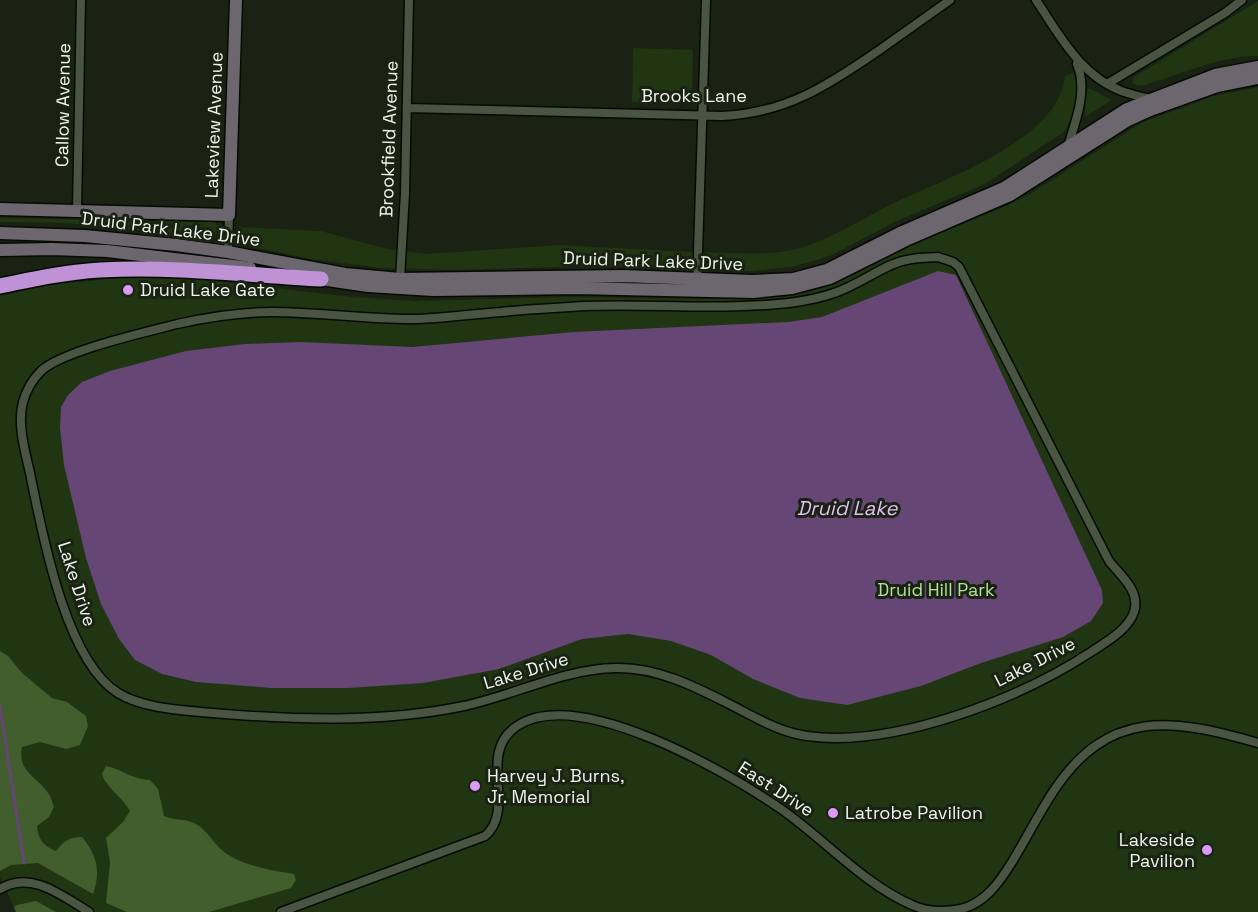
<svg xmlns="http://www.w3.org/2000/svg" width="1258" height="912" font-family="'Space Grotesk',sans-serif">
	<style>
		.green { fill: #203511 }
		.forest { fill: #415e2c }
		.water { fill: #654674 }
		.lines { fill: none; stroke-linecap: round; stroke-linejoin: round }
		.stream { stroke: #654674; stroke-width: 3 }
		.street-casing { stroke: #050b02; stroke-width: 11 }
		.secondary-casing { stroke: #050b02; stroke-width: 15 }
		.highway-casing { stroke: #050b02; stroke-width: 18 }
		.street { stroke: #495443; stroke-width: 8 }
		.secondary { stroke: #6c676f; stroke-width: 12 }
		.highway { stroke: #bf92d5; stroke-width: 15 }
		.poi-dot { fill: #da9af7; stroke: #192213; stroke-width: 2 }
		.labels { text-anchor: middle; stroke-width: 6; stroke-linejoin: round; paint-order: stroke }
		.street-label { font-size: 18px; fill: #edf4e9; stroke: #192213 }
		.poi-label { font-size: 18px; fill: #edf4e9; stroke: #192213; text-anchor: start }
		.park-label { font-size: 18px; fill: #b2e194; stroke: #192213 }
		.water-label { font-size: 20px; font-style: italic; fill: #e4bdf7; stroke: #192213 }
	</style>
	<rect width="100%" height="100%" fill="#192213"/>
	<!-- green -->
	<path class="green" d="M 1258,1 L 1258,56 C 1218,56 1182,74 1145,85 L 1138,86 L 1132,83 L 1134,77 Z
		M 633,48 L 693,50 L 692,104 L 632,102 Z
		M 1076,72 C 1079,94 1076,113 1064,132 L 985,184 L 897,221 L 832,255 L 814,261 L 791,267 L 752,271 L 714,270 L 706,265 L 705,252 C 735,253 767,256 796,249 C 831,240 863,218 896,202 C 945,179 1060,139 1065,76 Z
		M 1258,87 L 1258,912 L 16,912 L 0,876 L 0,296 L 49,285 L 127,277 L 197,279 L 353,297 L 416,301 L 565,297 L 713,299 L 783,297 L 822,288 L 843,280 L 924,239 L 1004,207 L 1030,194 L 1143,122 L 1214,96 Z
		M 1089,88 L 1112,100 L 1085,117 L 1086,91 Z
		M 0,218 L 215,222 L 219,229 L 214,237 L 209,239 L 69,223 L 0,222 Z
		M 239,227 L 321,231 L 387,249 L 427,254 L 559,245 L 693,252 C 693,260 690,268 682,270 L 596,266 L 454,270 L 381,268 L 311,259 L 248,246 L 240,239 Z"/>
	<!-- forest -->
	<path class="forest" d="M 0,651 L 8,656 L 22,673 L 52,698 L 67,702 L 86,716 L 88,726 L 80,745 L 66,749 L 40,742 L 22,747 C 17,772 37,776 48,793 C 51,796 52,802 54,807 L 49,817 L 37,826 C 38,840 44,846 56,851 C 64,841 69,837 82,837 C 97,855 101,871 93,894 L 38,863 L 11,865 L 0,871 Z
		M 106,766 C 124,770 131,779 150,780 L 158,789 L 164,816 C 175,821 186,818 196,824 C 207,830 213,843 223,851 C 240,865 273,871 294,874 L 296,880 L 291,888 L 209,912 L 127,912 L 106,903 L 110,862 L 106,838 L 123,822 L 130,811 C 123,798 104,785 102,774 Z
		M 36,901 L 56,912 L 16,912 L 14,907 L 17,905 Z"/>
	<!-- water -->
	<path class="water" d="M 938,271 L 956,275 L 1102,590 L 1103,603 L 1091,621 L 1063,637 L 981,663 L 921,686 L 847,705 L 800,698 L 753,679 L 711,655 L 671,641 L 628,634 L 582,639 L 499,669 L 423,683 L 348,688 L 272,688 L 196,682 L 162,674 L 135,660 L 119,639 L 101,604 L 86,558 L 64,465 L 60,428 L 61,407 L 68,395 L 82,382 L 110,371 L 186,351 L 245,344 L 301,342 L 412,347 L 574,332 L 788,322 L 822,317 Z"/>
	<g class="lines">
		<!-- stream -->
		<path class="stream" d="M 0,706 L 24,863"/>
		<!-- street casing -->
		<g class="street-casing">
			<path id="street" d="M 1036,0 C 1060,36 1081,77 1124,92 C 1133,95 1142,97 1151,99
				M 1107,84 L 1225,13 L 1242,0
				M 407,108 L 722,116 C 786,113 827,86 878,51 C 902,34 926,17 950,0
				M 1068,146 C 1076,120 1088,90 1077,64
				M 77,210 L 81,0
				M 228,252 L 229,215
				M 938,257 L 953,262 L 959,267 L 1109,561 C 1120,575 1141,591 1134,612 C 1128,630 1106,642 1091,652 C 1019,699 894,748 807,736 C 778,732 755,717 729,704 C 694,686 656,667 616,668 C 563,669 515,695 464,706 C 381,723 296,720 212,713 C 183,710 144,709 118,693 C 65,660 42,532 30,473 C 25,451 17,424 23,402 C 26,391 33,379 41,371 C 62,351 146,332 177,324 C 208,317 240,312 272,312 C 321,312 369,320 417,319 C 445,318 473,314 501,312 C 529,309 557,308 585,306 C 637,304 690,308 742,306 C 774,305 807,303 837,292 C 856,285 873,273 891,265 C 906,258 922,258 938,257 Z
				M 400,279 L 405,193 L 409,0
				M 697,284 L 706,0
				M 0,889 C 31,870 62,896 89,912
				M 281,912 L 485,836 C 517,809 476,753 517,726 C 578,685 729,773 781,809 C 824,839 865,885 912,905 C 927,912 945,912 961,909 C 985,903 999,883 1012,862 C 1026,839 1038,815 1053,792 C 1108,708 1171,718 1258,743"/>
		</g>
		<!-- secondary casing -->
		<g class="secondary-casing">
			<path id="secondary" d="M 0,209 L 229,215 L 236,0
				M 0,233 L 85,236 L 176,245 L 228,252 L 345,274 L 400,279 L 623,276 L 752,281 L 793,279 L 827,270 L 900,233 L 1004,188 L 1127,109 L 1215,75 L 1258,67
				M 0,250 L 52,249 L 107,251 L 250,268
				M 314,278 L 368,286 L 433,290 L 576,288 L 753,292 L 792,288 L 830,278 L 908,239 L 1010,195 L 1128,120 L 1150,110 L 1217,86 L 1258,78"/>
		</g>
		<!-- highway casing -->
		<g class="highway-casing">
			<path id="highway" d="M 0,286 C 33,279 66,272 100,270 C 174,266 248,275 321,279"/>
		</g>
		<!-- street -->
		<use href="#street" class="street"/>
		<!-- secondary -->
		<use href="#secondary" class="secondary"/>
		<!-- highway -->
		<use href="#highway" class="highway"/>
	</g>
	<!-- markers -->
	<g class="poi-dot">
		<circle cx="128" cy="290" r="6"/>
		<circle cx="475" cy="786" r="6"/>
		<circle cx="833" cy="813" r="6"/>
		<circle cx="1207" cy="850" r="6"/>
	</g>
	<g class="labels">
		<!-- street labels -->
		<g class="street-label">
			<text x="694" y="102">Brooks Lane</text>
			<text transform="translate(63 105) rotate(-89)" y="6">Callow Avenue</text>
			<text transform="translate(214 125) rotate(-88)" y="6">Lakeview Avenue</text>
			<text transform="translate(389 139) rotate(-88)" y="6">Brookfield Avenue</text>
			<text transform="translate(171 229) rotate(7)" y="6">Druid Park Lake Drive</text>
			<text transform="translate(653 261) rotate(2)" y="6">Druid Park Lake Drive</text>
			<text transform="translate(77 584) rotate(72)" y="6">Lake Drive</text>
			<text transform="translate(1035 662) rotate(-27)" y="6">Lake Drive</text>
			<text transform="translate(526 671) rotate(-17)" y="6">Lake Drive</text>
			<text transform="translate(776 789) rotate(33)" y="6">East Drive</text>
		</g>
		<!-- poi labels -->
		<g class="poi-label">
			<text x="140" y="296">Druid Lake Gate</text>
			<text x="487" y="782">Harvey J. Burns,<tspan x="487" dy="21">Jr. Memorial</tspan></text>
			<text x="845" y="819">Latrobe Pavilion</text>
			<text x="1195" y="846" text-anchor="end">Lakeside<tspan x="1195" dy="21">Pavilion</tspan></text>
		</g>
		<!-- park labels -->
		<g class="park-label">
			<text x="936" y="596">Druid Hill Park</text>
		</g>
		<!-- water labels -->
		<g class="water-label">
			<text x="847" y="515">Druid Lake</text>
		</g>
	</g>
</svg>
